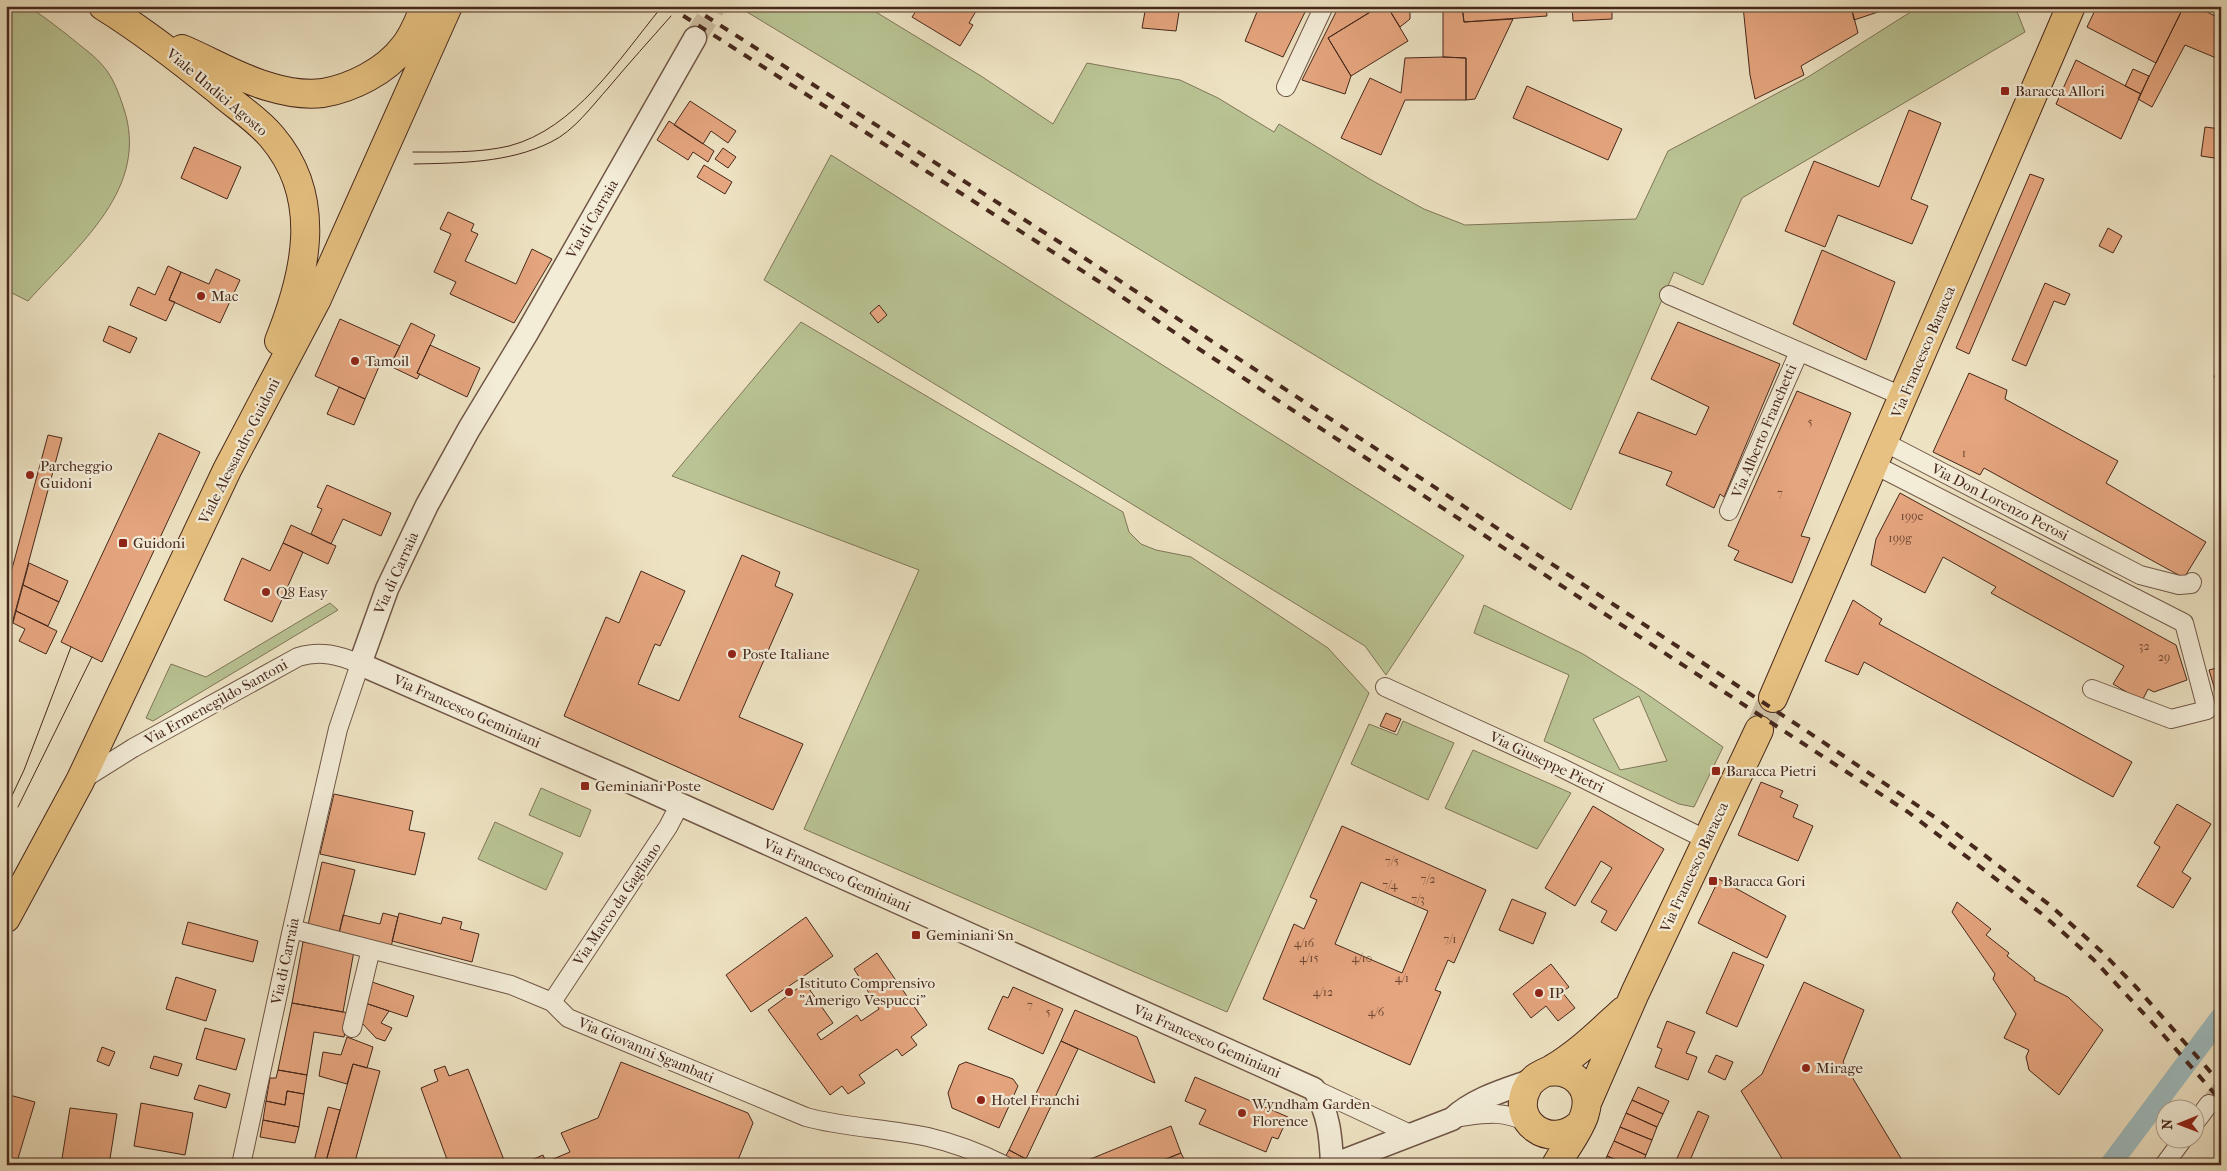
<svg xmlns="http://www.w3.org/2000/svg" width="2227" height="1171" font-family="'IM FELL French Canon',serif">
	<style>
		.green { fill: #b9c393; stroke: #807658; fill-rule: evenodd }
		.lines { fill: none; stroke-linecap: round; stroke-linejoin: round }
		.canal { stroke: #9ebbbe; stroke-width: 21 }
		.building { fill: #e5a57e; stroke: #47281c; fill-rule: evenodd }
		.minor-tunnel { stroke: #ccbda1; stroke-width: 18; stroke-dasharray: 18 9; stroke-linecap: butt }
		.tertiary-tunnel { stroke: #ccbda1; stroke-width: 22; stroke-dasharray: 22 11; stroke-linecap: butt }
		.primary-tunnel { stroke: #ccbda1; stroke-width: 28; stroke-dasharray: 28 14; stroke-linecap: butt }
		.minor-casing { stroke: #705646; stroke-width: 20 }
		.tertiary-casing { stroke: #705646; stroke-width: 25 }
		.primary-casing { stroke: #47281c; stroke-width: 30 }
		.minor { stroke: #f3ecd7; stroke-width: 18 }
		.tertiary { stroke: #f3ecd7; stroke-width: 22 }
		.primary { stroke: #e6c181; stroke-width: 28 }
		.tram { stroke: #47281c; stroke-width: 1 }
		.rail { stroke: #47281c; stroke-width: 4; stroke-dasharray: 9 9; stroke-linecap: butt }
		.poi-dot { fill: #8f2418; stroke: #f3ecd7; stroke-width: 2 }
		.labels { text-anchor: middle; stroke-width: 4.5; stroke-linejoin: round; paint-order: stroke }
		.number-label { font-size: 12px; fill: #6e4734 }
		.poi-label { font-size: 15px; fill: #47281c; stroke: #f3ecd7; text-anchor: start }
		.street-label { font-size: 15px; fill: #47281c; stroke: #f3ecd7 }
	</style>
	<rect width="100%" height="100%" fill="#ede2c2"/>
	<filter id="stains"><feTurbulence type="fractalNoise" baseFrequency=".004" numOctaves="4"/><feColorMatrix values="0 0 0 0 .2 0 0 0 0 .09 0 0 0 0 .02 0 0 0 .5 -.17"/></filter>
	<radialGradient id="worn" r=".72"><stop offset=".6" stop-color="#630" stop-opacity="0"/><stop offset="1" stop-color="#630" stop-opacity=".3"/></radialGradient>
	<!-- green -->
	<path class="green" d="M 6,6 C 12,6 20,5 25,6 C 37,10 70,37 81,46 C 106,65 113,76 123,106 C 152,188 77,246 28,301 L 6,290 Z
		M 737,6 L 866,6 L 981,76 L 1053,124 L 1087,63 L 1180,80 L 1218,98 L 1274,132 L 1279,124 L 1373,181 L 1424,209 L 1465,225 L 1636,219 L 1668,151 L 1808,77 L 1920,6 L 2008,6 L 2016,9 L 2025,32 L 1742,198 L 1703,285 L 1674,272 L 1571,510 Z
		M 831,155 L 1464,556 L 1386,675 L 1365,646 L 764,280 Z
		M 801,322 L 1123,512 L 1129,532 L 1141,544 L 1156,550 L 1191,557 L 1328,648 L 1369,693 L 1227,1012 L 804,829 L 919,570 L 672,476 Z
		M 330,603 L 338,610 L 153,721 L 146,718 L 171,664 L 206,677 Z
		M 1484,605 L 1583,654 L 1644,692 L 1723,747 L 1694,807 L 1679,804 L 1544,741 L 1569,675 L 1474,633 ZM 1639,696 L 1667,761 L 1620,770 L 1593,719 Z
		M 1403,721 L 1454,743 L 1428,800 L 1351,764 L 1369,724 L 1397,735 Z
		M 1473,750 L 1571,793 L 1537,849 L 1445,808 Z
		M 541,788 L 591,810 L 580,837 L 529,815 Z
		M 495,822 L 563,853 L 546,890 L 478,859 Z"/>
	<g class="lines">
		<!-- canal -->
		<path class="canal" d="M 2110,1165 L 2221,1017"/>
	</g>
	<!-- building -->
	<path class="building" d="M 916,6 L 979,6 L 969,23 L 973,25 L 960,46 L 912,17 L 918,8 Z
		M 1071,6 L 1082,6 L 1079,11 Z
		M 1146,6 L 1180,6 L 1176,31 L 1142,28 Z
		M 1222,6 L 1308,6 L 1283,57 L 1245,41 L 1257,12 Z
		M 1339,6 L 1380,6 L 1328,38 L 1351,76 L 1345,94 L 1302,80 Z
		M 1380,6 L 1387,6 L 1408,41 L 1351,76 L 1328,38 Z
		M 1387,6 L 1410,6 L 1410,19 L 1400,27 Z
		M 1443,6 L 1462,6 L 1464,22 L 1513,19 L 1475,99 L 1466,100 L 1466,58 L 1443,57 Z
		M 1462,6 L 1546,6 L 1547,16 L 1464,22 Z
		M 1572,6 L 1687,6 L 1612,11 L 1612,19 L 1573,21 Z
		M 1701,6 L 1715,6 L 1715,11 L 1701,11 Z
		M 1743,6 L 1851,6 L 1858,33 L 1801,66 L 1804,75 L 1755,99 L 1750,75 Z
		M 1851,6 L 1893,6 L 1893,7 L 1854,20 Z
		M 2097,6 L 2184,6 L 2156,63 L 2087,27 Z
		M 2184,6 L 2195,6 L 2221,19 L 2221,60 L 2185,45 L 2152,107 L 2138,99 Z
		M 1443,57 L 1466,58 L 1466,100 L 1405,100 L 1381,155 L 1341,138 L 1370,78 L 1401,93 L 1405,58 Z
		M 2076,60 L 2141,94 L 2121,139 L 2056,104 Z
		M 2133,69 L 2149,76 L 2141,94 L 2125,86 Z
		M 1527,86 L 1622,129 L 1608,160 L 1513,118 Z
		M 690,101 L 736,131 L 728,143 L 711,131 L 703,144 L 674,125 Z
		M 1909,110 L 1941,123 L 1911,199 L 1928,206 L 1912,244 L 1838,215 L 1825,247 L 1785,231 L 1814,161 L 1879,187 Z
		M 669,121 L 714,151 L 708,162 L 693,152 L 688,160 L 657,140 Z
		M 2205,127 L 2221,129 L 2221,159 L 2201,156 Z
		M 194,147 L 241,167 L 227,199 L 181,178 Z
		M 723,148 L 736,157 L 728,168 L 715,159 Z
		M 704,165 L 732,182 L 725,194 L 697,177 Z
		M 2030,174 L 2044,179 L 1969,354 L 1956,348 Z
		M 448,212 L 474,224 L 471,231 L 478,234 L 465,261 L 516,284 L 532,249 L 552,259 L 514,323 L 450,294 L 456,282 L 434,272 L 451,234 L 440,229 Z
		M 2108,228 L 2122,236 L 2113,253 L 2099,246 Z
		M 1822,250 L 1895,282 L 1866,360 L 1793,324 Z
		M 168,266 L 181,272 L 169,300 L 175,302 L 166,321 L 130,305 L 138,287 L 155,295 Z
		M 216,269 L 240,280 L 220,323 L 169,300 L 181,272 L 209,284 Z
		M 2045,283 L 2070,294 L 2065,305 L 2054,301 L 2026,366 L 2012,360 Z
		M 879,305 L 887,315 L 878,323 L 870,313 Z
		M 340,319 L 400,346 L 390,366 L 381,362 L 365,399 L 315,376 Z
		M 1678,322 L 1780,364 L 1724,497 L 1720,494 L 1714,508 L 1666,485 L 1672,472 L 1619,453 L 1638,412 L 1696,435 L 1709,407 L 1651,379 Z
		M 411,323 L 435,335 L 417,373 L 420,374 L 417,379 L 390,366 Z
		M 109,326 L 137,338 L 130,353 L 103,341 Z
		M 430,345 L 480,368 L 467,397 L 417,373 Z
		M 2221,364 L 2221,381 L 2214,377 Z
		M 1969,373 L 2007,390 L 2005,399 L 2118,461 L 2106,483 L 2206,542 L 2184,578 L 1984,468 L 1980,475 L 1933,452 Z
		M 339,387 L 365,399 L 354,425 L 327,414 Z
		M 1797,391 L 1851,413 L 1801,536 L 1810,538 L 1792,583 L 1734,560 L 1739,551 L 1728,546 Z
		M 159,433 L 200,452 L 102,662 L 61,642 Z
		M 48,435 L 62,438 L 6,646 L 6,591 Z
		M 327,485 L 391,513 L 381,536 L 343,519 L 331,544 L 311,534 L 322,509 L 317,507 Z
		M 1900,493 L 2176,645 L 2187,680 L 2154,692 L 2148,689 L 2142,701 L 2113,684 L 2124,666 L 1991,593 L 1996,587 L 1943,557 L 1925,593 L 1871,565 L 1876,539 Z
		M 291,525 L 336,546 L 328,564 L 283,543 Z
		M 283,543 L 303,552 L 272,622 L 224,600 L 242,558 L 270,571 Z
		M 742,555 L 780,572 L 775,586 L 793,594 L 739,717 L 803,744 L 773,810 L 564,716 L 606,617 L 619,623 L 641,571 L 685,591 L 660,646 L 655,644 L 638,684 L 679,701 Z
		M 29,563 L 68,581 L 59,602 L 23,585 Z
		M 23,585 L 59,602 L 48,626 L 16,611 Z
		M 1853,600 L 1882,619 L 1879,624 L 2132,762 L 2113,797 L 1864,662 L 1858,675 L 1825,661 Z
		M 16,611 L 57,631 L 46,654 L 19,641 L 25,629 L 13,623 Z
		M 2221,667 L 2221,710 L 2209,670 Z
		M 1386,713 L 1401,719 L 1395,732 L 1380,726 Z
		M 1761,782 L 1783,791 L 1780,797 L 1798,805 L 1793,817 L 1813,826 L 1798,861 L 1738,835 Z
		M 334,794 L 413,811 L 409,830 L 425,833 L 415,875 L 320,854 Z
		M 2177,804 L 2211,824 L 2182,872 L 2191,878 L 2173,908 L 2137,886 L 2160,847 L 2154,843 Z
		M 1593,806 L 1664,849 L 1616,931 L 1601,922 L 1607,911 L 1591,902 L 1612,868 L 1601,861 L 1575,906 L 1545,888 Z
		M 1342,826 L 1486,890 L 1454,963 L 1448,960 L 1435,990 L 1441,992 L 1410,1065 L 1263,999 L 1294,924 L 1304,929 L 1317,900 L 1310,897 ZM 1361,882 L 1428,911 L 1402,973 L 1335,944 Z
		M 322,862 L 355,870 L 339,933 L 308,925 Z
		M 1719,879 L 1786,916 L 1767,958 L 1698,923 Z
		M 1512,899 L 1546,913 L 1533,944 L 1499,930 Z
		M 1957,902 L 1991,929 L 1986,935 L 2009,953 L 2007,956 L 2035,978 L 2034,980 L 2068,997 L 2103,1030 L 2059,1095 L 2029,1070 L 2026,1057 L 2029,1050 L 2004,1038 L 2016,1014 L 1993,979 L 1995,974 L 1952,912 Z
		M 383,913 L 398,917 L 391,947 L 339,933 L 343,915 L 380,924 Z
		M 399,913 L 441,924 L 443,917 L 462,922 L 460,929 L 479,934 L 472,962 L 392,941 Z
		M 806,917 L 833,956 L 751,1012 L 726,975 Z
		M 188,922 L 258,941 L 253,962 L 182,944 Z
		M 303,942 L 354,951 L 343,1012 L 292,1003 Z
		M 1733,952 L 1764,965 L 1737,1027 L 1706,1013 Z
		M 877,953 L 927,1025 L 911,1037 L 917,1045 L 902,1056 L 897,1049 L 859,1075 L 865,1083 L 848,1094 L 842,1086 L 830,1095 L 768,1010 L 805,983 L 833,1023 L 817,1034 L 821,1040 L 857,1015 L 861,1021 L 879,1009 L 854,969 Z
		M 1551,964 L 1569,987 L 1562,992 L 1575,1008 L 1558,1021 L 1546,1006 L 1531,1018 L 1513,994 Z
		M 176,977 L 216,990 L 206,1021 L 166,1009 Z
		M 372,982 L 414,996 L 407,1017 L 365,1003 Z
		M 1804,982 L 1864,1010 L 1843,1062 L 1905,1165 L 1786,1165 L 1741,1091 L 1762,1074 Z
		M 1013,987 L 1063,1009 L 1043,1054 L 988,1029 L 1003,996 L 1008,998 Z
		M 292,1003 L 349,1013 L 344,1037 L 314,1032 L 307,1075 L 278,1070 Z
		M 365,1003 L 389,1011 L 381,1023 L 392,1028 L 385,1041 L 376,1038 L 361,1022 Z
		M 1075,1010 L 1137,1037 L 1155,1083 L 1061,1041 Z
		M 1667,1021 L 1695,1032 L 1686,1053 L 1697,1057 L 1688,1080 L 1655,1067 L 1662,1049 L 1657,1047 Z
		M 205,1028 L 245,1039 L 236,1070 L 196,1059 Z
		M 347,1037 L 373,1047 L 367,1068 L 353,1064 L 347,1084 L 319,1076 L 323,1052 L 341,1055 Z
		M 1061,1041 L 1078,1049 L 1026,1159 L 1009,1150 Z
		M 102,1047 L 115,1052 L 109,1066 L 97,1061 Z
		M 1716,1055 L 1733,1062 L 1725,1080 L 1708,1072 Z
		M 154,1056 L 182,1064 L 178,1076 L 150,1068 Z
		M 621,1062 L 748,1113 L 753,1123 L 736,1165 L 520,1165 L 543,1155 L 546,1162 L 570,1152 L 561,1133 L 598,1118 Z
		M 966,1062 L 1013,1079 L 1018,1086 L 999,1128 L 952,1108 L 948,1093 L 959,1065 Z
		M 353,1064 L 380,1071 L 354,1165 L 325,1165 Z
		M 445,1066 L 449,1076 L 468,1069 L 506,1165 L 449,1165 L 421,1088 L 438,1081 L 434,1070 Z
		M 278,1070 L 307,1075 L 304,1094 L 287,1091 L 285,1105 L 266,1101 L 270,1078 L 276,1078 Z
		M 1195,1077 L 1288,1117 L 1278,1139 L 1272,1137 L 1266,1152 L 1199,1124 L 1206,1110 L 1185,1101 Z
		M 199,1085 L 230,1094 L 226,1108 L 194,1099 Z
		M 1638,1087 L 1669,1101 L 1663,1114 L 1632,1100 Z
		M 287,1091 L 304,1094 L 299,1127 L 263,1120 L 266,1101 L 285,1105 Z
		M 6,1094 L 35,1102 L 16,1165 L 6,1165 Z
		M 1632,1100 L 1663,1114 L 1657,1127 L 1626,1113 Z
		M 141,1103 L 193,1113 L 185,1155 L 134,1146 Z
		M 328,1107 L 340,1110 L 325,1165 L 313,1165 Z
		M 70,1108 L 117,1114 L 109,1165 L 61,1165 Z
		M 1698,1111 L 1709,1116 L 1688,1165 L 1674,1165 Z
		M 1626,1113 L 1657,1127 L 1652,1140 L 1620,1127 Z
		M 263,1120 L 299,1127 L 295,1143 L 260,1137 Z
		M 1171,1126 L 1181,1153 L 1151,1165 L 1076,1165 Z
		M 1620,1127 L 1652,1140 L 1646,1155 L 1614,1141 Z
		M 1614,1141 L 1646,1155 L 1642,1165 L 1628,1165 L 1607,1156 Z
		M 1009,1150 L 1026,1159 L 1023,1165 L 1017,1165 L 1004,1159 Z
		M 1181,1153 L 1187,1165 L 1151,1165 Z
		M 1607,1156 L 1628,1165 L 1604,1165 Z"/>
	<g class="lines">
		<!-- minor-tunnel -->
		<path class="minor-tunnel" d="M 2209,1104 L 2221,1089"/>
		<!-- tertiary-tunnel -->
		<path class="tertiary-tunnel" d="M 695,38 L 715,6"/>
		<!-- primary-tunnel -->
		<path class="primary-tunnel" d="M 1759,730 L 1773,698"/>
		<!-- minor casing -->
		<g class="minor-casing">
			<path id="minor" d="M 1286,87 L 1324,6
				M 1669,295 L 1904,397
				M 1884,442 L 2140,575 L 2179,585 L 2191,584 L 2192,582
				M 1875,465 L 2184,623 L 2207,710 L 2171,719 L 2092,689
				M 1729,511 L 1799,352
				M 1385,687 L 1558,766 L 1707,840
				M 82,780 L 133,748 L 298,657 C 320,650 339,655 360,664 L 338,729 L 292,929 L 241,1165
				M 292,929 L 511,985 L 552,1002 L 568,1018 L 806,1117 C 845,1128 887,1128 928,1137 C 954,1143 980,1153 1004,1165
				M 552,1002 L 668,827 L 680,804
				M 352,1028 L 371,949
				M 1314,1089 L 1410,1134
				M 1453,1118 C 1485,1114 1499,1109 1530,1123
				M 2194,1124 L 2209,1104
				M 2164,1165 L 2184,1138"/>
		</g>
		<!-- tertiary casing -->
		<g class="tertiary-casing">
			<path id="tertiary" d="M 695,38 L 527,333 L 469,429 L 427,505 L 387,589 L 360,664 L 628,781 L 1314,1089 C 1329,1113 1331,1137 1332,1165
				M 1333,1165 L 1452,1119 C 1475,1098 1505,1090 1533,1080"/>
		</g>
		<!-- primary casing -->
		<g class="primary-casing">
			<path id="primary" d="M 103,6 C 145,32 182,61 220,92 C 237,107 257,119 272,137 C 324,198 306,274 279,341
				M 182,49 C 211,61 240,79 270,87 C 286,92 305,95 323,93 C 352,88 386,71 404,47 C 414,35 419,20 425,6
				M 1773,698 L 2071,6
				M 6,918 L 80,781 L 227,470 L 317,299 L 448,6
				M 1548,1072 C 1560,1070 1571,1073 1579,1082 C 1602,1107 1568,1142 1556,1165
				M 1587,1103 L 1635,993 L 1759,730
				M 1579,1125 C 1550,1151 1508,1121 1528,1086 C 1534,1076 1543,1074 1552,1069 C 1579,1053 1600,1032 1623,1011"/>
		</g>
		<!-- minor -->
		<use href="#minor" class="minor"/>
		<!-- tertiary -->
		<use href="#tertiary" class="tertiary"/>
		<!-- primary -->
		<use href="#primary" class="primary"/>
		<!-- tram -->
		<path class="tram" d="M 413,152 C 445,152 479,153 509,146 C 575,129 619,59 660,9
			M 414,164 C 460,163 509,163 551,142 C 574,131 592,106 609,87 C 629,63 650,40 671,16
			M 9,802 L 24,770 L 71,647
			M 18,807 L 92,657"/>
		<!-- rail -->
		<path class="rail" d="M 668,6 L 1106,286 L 1196,347 L 1908,812 L 2042,914 L 2093,959 L 2160,1031 L 2221,1101
			M 690,6 L 1114,277 L 1802,728 L 1936,818 L 2051,906 L 2102,952 L 2137,988 L 2221,1084"/>
	</g>
	<!-- markers -->
	<g class="poi-dot">
		<rect x="2000" y="86" width="10" height="10" rx="2.5"/>
		<circle cx="201" cy="296" r="5"/>
		<circle cx="355" cy="361" r="5"/>
		<circle cx="30" cy="475" r="5"/>
		<rect x="118" y="538" width="10" height="10" rx="2.5"/>
		<circle cx="266" cy="592" r="5"/>
		<circle cx="732" cy="654" r="5"/>
		<rect x="1711" y="766" width="10" height="10" rx="2.5"/>
		<rect x="580" y="781" width="10" height="10" rx="2.5"/>
		<rect x="1708" y="876" width="10" height="10" rx="2.5"/>
		<rect x="911" y="930" width="10" height="10" rx="2.5"/>
		<circle cx="789" cy="992" r="5"/>
		<circle cx="1539" cy="993" r="5"/>
		<circle cx="1806" cy="1068" r="5"/>
		<circle cx="981" cy="1100" r="5"/>
		<circle cx="1242" cy="1113" r="5"/>
	</g>
	<g class="labels">
		<!-- number labels -->
		<g class="number-label">
			<text x="1810" y="426">5</text>
			<text x="1964" y="457">1</text>
			<text x="1780" y="497">7</text>
			<text x="1912" y="520">199e</text>
			<text x="1900" y="542">199g</text>
			<text x="2144" y="650">32</text>
			<text x="2164" y="661">29</text>
			<text x="1392" y="865">7/5</text>
			<text x="1428" y="883">7/2</text>
			<text x="1390" y="889">7/4</text>
			<text x="1418" y="903">7/3</text>
			<text x="1450" y="943">7/1</text>
			<text x="1304" y="947">4/16</text>
			<text x="1309" y="962">4/15</text>
			<text x="1362" y="962">4/10</text>
			<text x="1402" y="982">4/1</text>
			<text x="1323" y="996">4/12</text>
			<text x="1030" y="1009">7</text>
			<text x="1048" y="1016">5</text>
			<text x="1376" y="1016">4/6</text>
		</g>
		<!-- poi labels -->
		<g class="poi-label">
			<text x="2015" y="96">Baracca Allori</text>
			<text x="211" y="301">Mac</text>
			<text x="365" y="366">Tamoil</text>
			<text x="40" y="471">Parcheggio<tspan x="40" dy="17">Guidoni</tspan></text>
			<text x="133" y="548">Guidoni</text>
			<text x="276" y="597">Q8 Easy</text>
			<text x="742" y="659">Poste Italiane</text>
			<text x="1726" y="776">Baracca Pietri</text>
			<text x="595" y="791">Geminiani Poste</text>
			<text x="1723" y="886">Baracca Gori</text>
			<text x="926" y="940">Geminiani Sn</text>
			<text x="799" y="988">Istituto Comprensivo<tspan x="799" dy="17">"Amerigo Vespucci"</tspan></text>
			<text x="1549" y="998">IP</text>
			<text x="1816" y="1073">Mirage</text>
			<text x="991" y="1105">Hotel Franchi</text>
			<text x="1252" y="1109">Wyndham Garden<tspan x="1252" dy="17">Florence</tspan></text>
		</g>
		<!-- street labels -->
		<g class="street-label">
			<text transform="translate(217 92) rotate(40)" y="5">Viale Undici Agosto</text>
			<text transform="translate(592 219) rotate(-60)" y="5">Via di Carraia</text>
			<text transform="translate(1923 352) rotate(-67)" y="5">Via Francesco Baracca</text>
			<text transform="translate(1764 431) rotate(-67)" y="5">Via Alberto Franchetti</text>
			<text transform="translate(239 451) rotate(-63)" y="5">Viale Alessandro Guidoni</text>
			<text transform="translate(2000 502) rotate(27)" y="5">Via Don Lorenzo Perosi</text>
			<text transform="translate(396 573) rotate(-66)" y="5">Via di Carraia</text>
			<text transform="translate(216 702) rotate(-29)" y="5">Via Ermenegildo Santoni</text>
			<text transform="translate(467 711) rotate(24)" y="5">Via Francesco Geminiani</text>
			<text transform="translate(1547 762) rotate(25)" y="5">Via Giuseppe Pietri</text>
			<text transform="translate(1694 867) rotate(-65)" y="5">Via Francesco Baracca</text>
			<text transform="translate(837 875) rotate(24)" y="5">Via Francesco Geminiani</text>
			<text transform="translate(617 904) rotate(-56)" y="5">Via Marco da Gagliano</text>
			<text transform="translate(285 961) rotate(-78)" y="5">Via di Carraia</text>
			<text transform="translate(1207 1041) rotate(24)" y="5">Via Francesco Geminiani</text>
			<text transform="translate(646 1050) rotate(23)" y="5">Via Giovanni Sgambati</text>
		</g>
	</g>
	<!-- margin -->
	<rect width="2227" height="1171" fill="none" stroke="#ede2c2" stroke-width="25"/>
	<rect x="8" y="8" width="2212" height="1156" fill="none" stroke="#47281c" stroke-width="2.5"/>
	<rect x="12" y="12" width="2202" height="1146" fill="none" stroke="#47281c"/>
	<!-- north arrow -->
	<g transform="translate(2180 1124) rotate(269)"><circle r="24" fill="#f3ecd7" stroke="#ae9e8c"/>
	<path d="M0-4L9 19L0 12L-9 19Z" fill="#8f2418"/>
	<text y="-8" font-size="14" font-weight="bold" text-anchor="middle" fill="#47281c">N</text>
	</g>
	<rect width="100%" height="100%" filter="url(#stains)"/>
	<rect width="100%" height="100%" fill="url(#worn)"/>
</svg>
